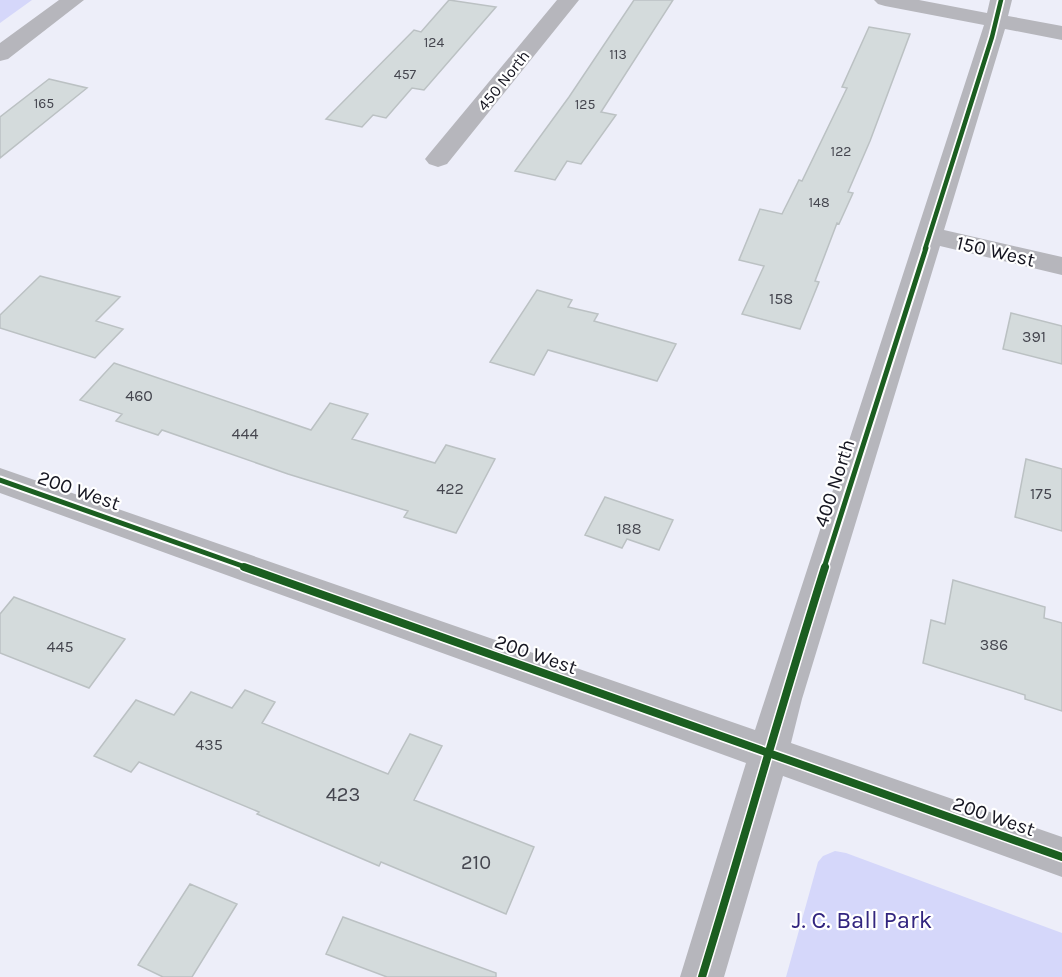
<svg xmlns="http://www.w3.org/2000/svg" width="1062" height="977" font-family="Karla,sans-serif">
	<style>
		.green { fill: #d5d7fa }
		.building { fill: #d4dbdc; stroke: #bbc1c3; stroke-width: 1.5 }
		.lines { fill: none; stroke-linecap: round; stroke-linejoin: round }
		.minor { fill: #b6b6bc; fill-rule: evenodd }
		.cycleway-far2-casing { stroke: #fff; stroke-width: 8 }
		.cycleway-far1-casing { stroke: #fff; stroke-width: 9 }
		.cycleway-casing { stroke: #fff; stroke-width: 11 }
		.cycleway-far2 { stroke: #1b5e20; stroke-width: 4.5 }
		.cycleway-far1 { stroke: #1b5e20; stroke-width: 5 }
		.cycleway { stroke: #1b5e20; stroke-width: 8 }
		.labels { text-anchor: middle; stroke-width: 4.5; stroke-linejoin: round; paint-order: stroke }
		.far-number-label { font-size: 14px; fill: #45464f }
		.far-street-label { font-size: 16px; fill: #151520; stroke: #fff }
		.number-label { font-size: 16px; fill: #45464f }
		.street-label { font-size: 20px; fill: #151520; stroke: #fff }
		.near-number-label { font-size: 20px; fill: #45464f }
		.near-park-label { font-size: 24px; fill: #32257f; stroke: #fff }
	</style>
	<rect width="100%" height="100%" fill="#edeef9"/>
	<!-- green -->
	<path class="green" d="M 0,0 L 32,0 L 0,23 Z
		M 835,851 L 846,853 L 1062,933 L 1062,977 L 786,977 L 818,862 L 823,856 Z"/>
	<!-- building -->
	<path class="building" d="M 449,0 L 496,7 L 424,90 L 412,88 L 386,118 L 373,115 L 362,127 L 326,119 L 414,30 L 421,32 Z
		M 634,0 L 673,0 L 601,112 L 616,115 L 581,164 L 567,161 L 555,180 L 515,171 L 569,97 Z
		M 869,27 L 910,34 L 870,141 L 848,192 L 853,193 L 839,224 L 837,223 L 815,281 L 819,282 L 800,329 L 742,314 L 764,266 L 739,260 L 760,209 L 782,214 L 799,180 L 802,181 L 847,88 L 842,87 Z
		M 49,79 L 87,88 L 0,158 L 0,117 Z
		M 40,276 L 120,297 L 96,321 L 123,329 L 95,358 L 0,328 L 0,315 Z
		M 537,290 L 572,300 L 568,307 L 598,314 L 594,321 L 676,344 L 657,381 L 548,350 L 534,375 L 490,362 Z
		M 1011,313 L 1062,326 L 1062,364 L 1003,349 Z
		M 114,363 L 311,430 L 330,403 L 368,414 L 352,439 L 435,463 L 446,445 L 495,459 L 456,533 L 404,517 L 408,511 L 288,474 L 162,430 L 158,435 L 116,421 L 122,414 L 80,400 Z
		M 1026,459 L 1062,469 L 1062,531 L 1015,517 Z
		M 605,497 L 673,520 L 659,550 L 627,539 L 622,548 L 585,535 Z
		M 953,580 L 1045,607 L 1044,618 L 1062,623 L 1062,711 L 1025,699 L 1025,695 L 923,663 L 931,620 L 945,624 Z
		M 14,597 L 125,639 L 89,688 L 0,653 L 0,614 Z
		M 245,690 L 275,702 L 262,723 L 388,774 L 410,734 L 442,746 L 414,800 L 534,847 L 506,914 L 381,862 L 379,866 L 257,814 L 259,812 L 139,762 L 131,772 L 94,756 L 136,700 L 174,715 L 191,692 L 232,708 Z
		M 190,884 L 237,904 L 192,977 L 163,977 L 138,965 Z
		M 343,917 L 496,973 L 496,977 L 387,977 L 326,954 Z"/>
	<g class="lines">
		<!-- minor -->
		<path class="minor" d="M 59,0 L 84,0 L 8,59 L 0,61 L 0,43 Z
			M 557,0 L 579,0 L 447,164 L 438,167 L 429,164 L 425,159 L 429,154 Z
			M 874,0 L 919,0 L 987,13 L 990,0 L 1012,0 L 1008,16 L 1062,26 L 1062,40 L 1005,29 L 944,230 L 1062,257 L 1062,275 L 940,246 L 802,699 L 791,743 L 1062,837 L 1062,877 L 783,776 L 724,977 L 680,977 L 746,763 L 0,493 L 0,468 L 755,730 L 984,25 L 885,6 L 878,4 Z"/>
		<!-- cycleway-far2 casing -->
		<g class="cycleway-far2-casing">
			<path id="cycleway-far2" d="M 925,249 L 992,37 L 1001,0"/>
		</g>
		<!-- cycleway-far1 casing -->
		<g class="cycleway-far1-casing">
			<path id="cycleway-far1" d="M 0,480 L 248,568
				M 824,568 L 926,248"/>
		</g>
		<!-- cycleway casing -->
		<g class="cycleway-casing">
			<path id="cycleway" d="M 244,567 L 1062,857
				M 702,977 C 744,840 782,703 825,567"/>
		</g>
		<!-- cycleway-far2 -->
		<use href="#cycleway-far2" class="cycleway-far2"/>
		<!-- cycleway-far1 -->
		<use href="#cycleway-far1" class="cycleway-far1"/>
		<!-- cycleway -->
		<use href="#cycleway" class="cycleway"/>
	</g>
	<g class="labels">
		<!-- far-number labels -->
		<g class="far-number-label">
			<text x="434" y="47">124</text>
			<text x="618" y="59">113</text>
			<text x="405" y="79">457</text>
			<text x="44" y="108">165</text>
			<text x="585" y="109">125</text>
			<text x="841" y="156">122</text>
			<text x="819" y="207">148</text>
		</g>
		<!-- far-street labels -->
		<g class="far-street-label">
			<text transform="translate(503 80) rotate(-51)" y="6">450 North</text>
		</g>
		<!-- number labels -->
		<g class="number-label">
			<text x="781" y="304">158</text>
			<text x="1034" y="342">391</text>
			<text x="139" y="401">460</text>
			<text x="245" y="439">444</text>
			<text x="450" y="494">422</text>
			<text x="1041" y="499">175</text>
			<text x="629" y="534">188</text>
			<text x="994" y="650">386</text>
			<text x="60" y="652">445</text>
			<text x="209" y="750">435</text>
		</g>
		<!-- street labels -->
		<g class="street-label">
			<text transform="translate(996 251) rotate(13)" y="7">150 West</text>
			<text transform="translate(834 483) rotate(-72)" y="7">400 North</text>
			<text transform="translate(79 490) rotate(19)" y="7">200 West</text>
			<text transform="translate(536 654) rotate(19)" y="7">200 West</text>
			<text transform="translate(994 816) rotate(19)" y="7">200 West</text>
		</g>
		<!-- near-number labels -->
		<g class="near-number-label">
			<text x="343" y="801">423</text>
			<text x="476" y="869">210</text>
		</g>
		<!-- near-park labels -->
		<g class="near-park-label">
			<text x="862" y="928">J. C. Ball Park</text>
		</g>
	</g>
</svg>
